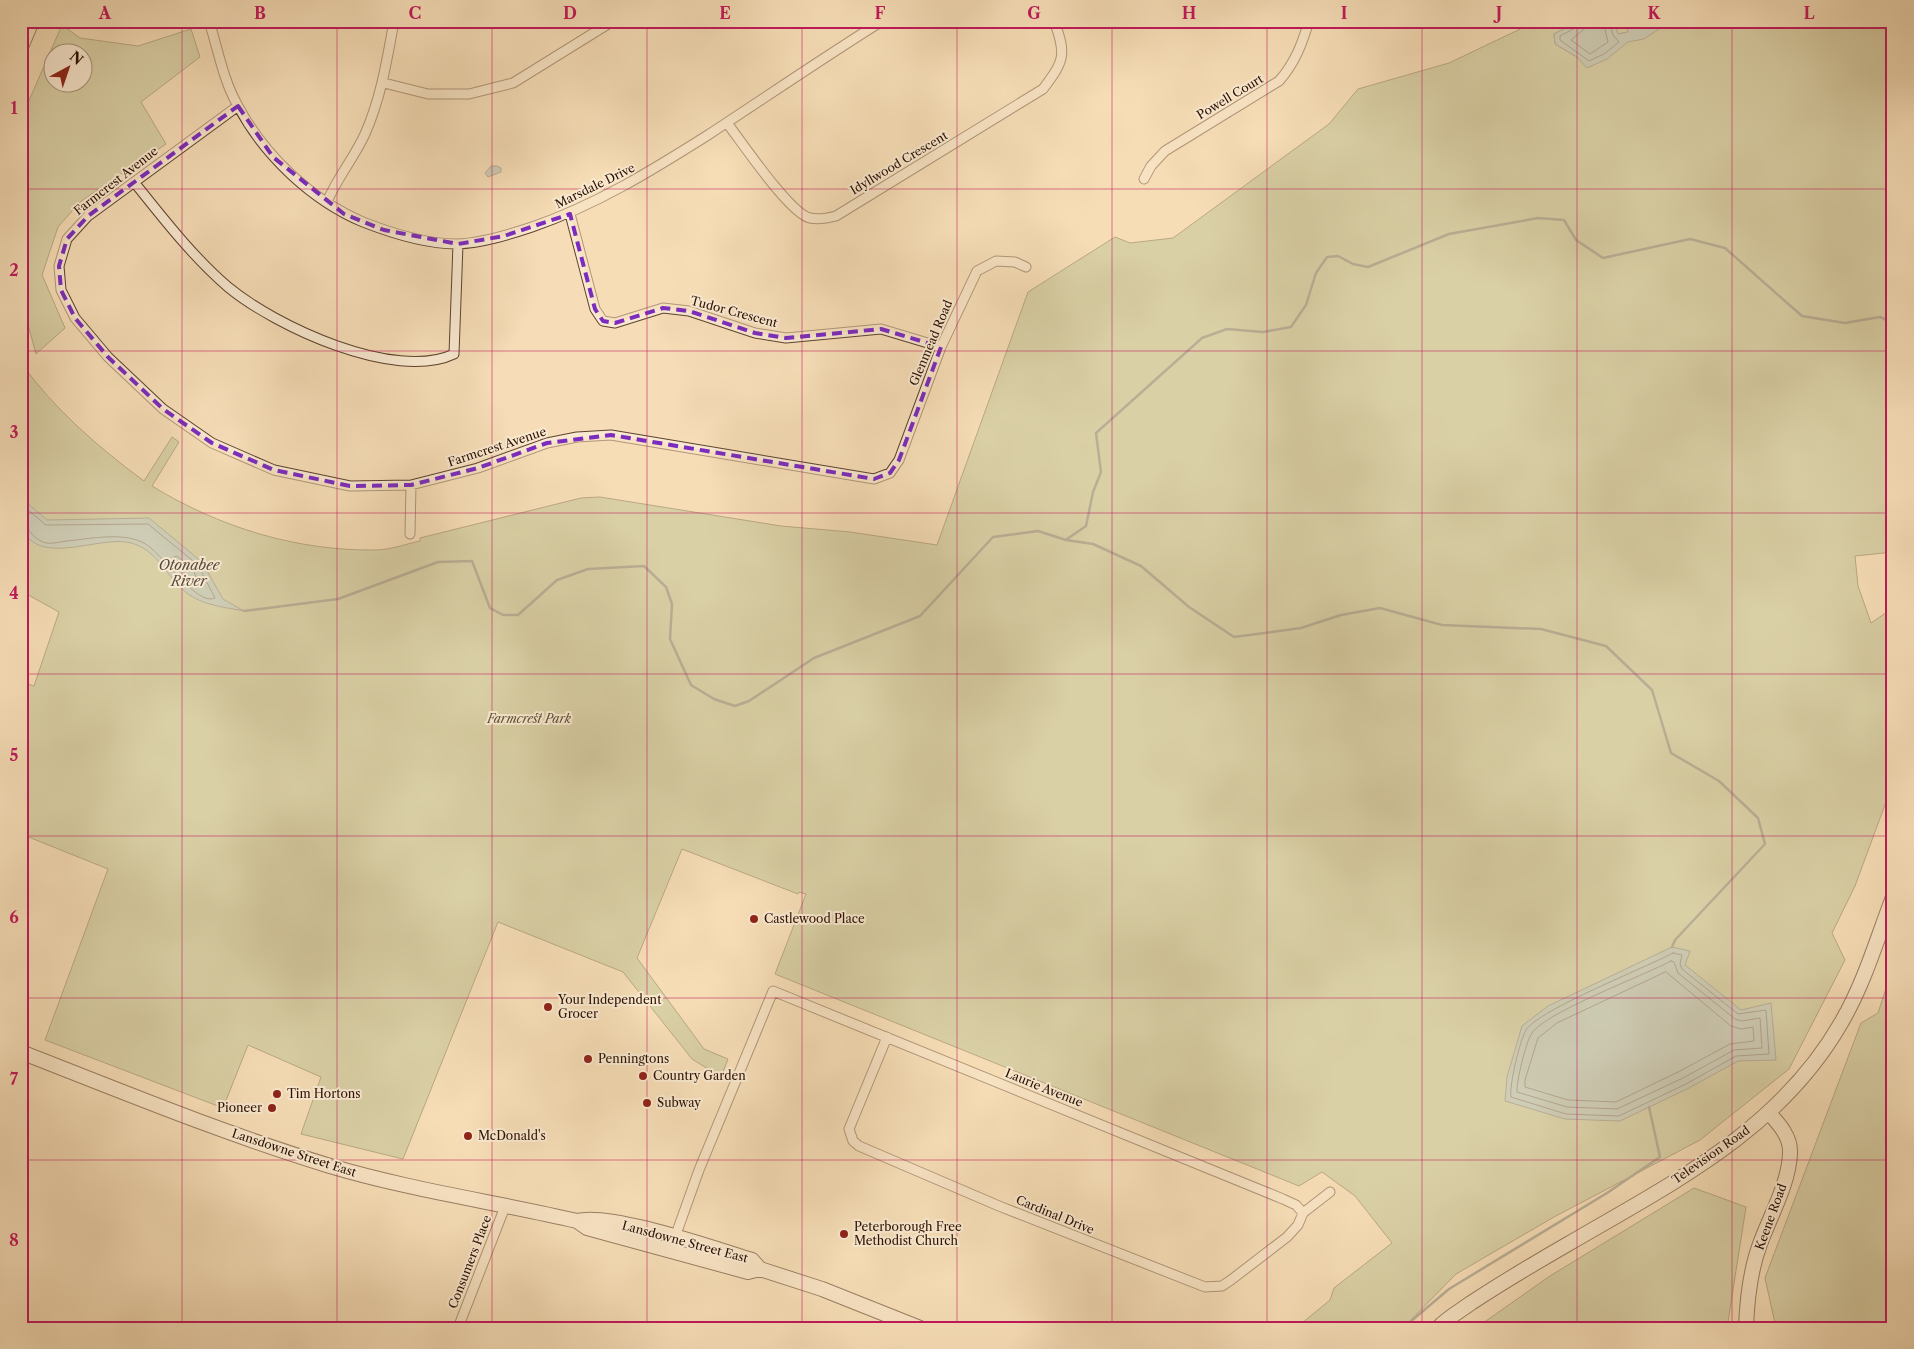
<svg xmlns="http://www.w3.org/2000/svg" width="1914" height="1349" font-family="'Libre Caslon Text',serif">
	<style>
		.green { fill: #b8c292; stroke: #726849; fill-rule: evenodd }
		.water { fill: #9fbab6; stroke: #71766d }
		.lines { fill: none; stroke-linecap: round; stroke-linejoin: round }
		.shore { stroke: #65645b; stroke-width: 1 }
		.stream { stroke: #71766d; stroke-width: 2.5 }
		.street-casing { stroke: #5e422e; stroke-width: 11 }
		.secondary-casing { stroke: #2b0f00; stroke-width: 16 }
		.street { stroke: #f9e9d0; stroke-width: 9 }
		.secondary { stroke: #f9e9d0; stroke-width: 14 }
		.marked { fill: none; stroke: #7b2cbf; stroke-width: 4; stroke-dasharray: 10 6; stroke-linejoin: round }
		.grid { fill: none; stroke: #c2185b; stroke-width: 1; stroke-opacity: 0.55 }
		.poi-dot { fill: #8f2418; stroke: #f9e9d0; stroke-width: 2 }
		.labels { text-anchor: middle; stroke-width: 4; stroke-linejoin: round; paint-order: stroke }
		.street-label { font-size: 12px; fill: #2b0f00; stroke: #f9e9d0 }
		.park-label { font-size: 12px; font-style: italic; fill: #5c4e33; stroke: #f9e9d0 }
		.poi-label { font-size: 12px; fill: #2b0f00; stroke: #f9e9d0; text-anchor: start }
		.water-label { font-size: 14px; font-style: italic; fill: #544b40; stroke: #f9e9d0 }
		.neatline { fill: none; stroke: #c2185b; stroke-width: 2 }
		.grid-label { font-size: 16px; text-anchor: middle; font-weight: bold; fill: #c2185b }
	</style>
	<rect width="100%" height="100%" fill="#f6ddb7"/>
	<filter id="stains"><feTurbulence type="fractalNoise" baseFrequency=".004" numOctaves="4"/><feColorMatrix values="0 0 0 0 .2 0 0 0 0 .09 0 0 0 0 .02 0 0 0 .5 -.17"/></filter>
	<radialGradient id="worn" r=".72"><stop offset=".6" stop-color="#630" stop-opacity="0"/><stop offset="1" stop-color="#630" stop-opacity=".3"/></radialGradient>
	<!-- green -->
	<path class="green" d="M 1537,21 L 1579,21 L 1554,34 L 1555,44 L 1577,57 L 1607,59 C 1613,53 1621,44 1629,41 C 1643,37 1656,37 1661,21 L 1893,21 L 1893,552 L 1855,556 L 1858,586 L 1871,623 L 1893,608 L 1893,783 L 1855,886 L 1832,933 L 1845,960 L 1789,1069 L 1700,1140 L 1554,1217 L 1456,1274 L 1403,1328 L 1296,1328 L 1330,1300 L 1334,1288 L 1392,1243 L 1355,1196 L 1322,1172 L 1299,1186 L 775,974 L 806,894 L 799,892 L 798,894 L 682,849 L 637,958 L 704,1049 L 728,1059 L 721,1077 L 692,1059 L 623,972 L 498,922 L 403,1159 L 301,1134 L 321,1077 L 248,1045 L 223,1108 L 45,1040 L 108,869 L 21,834 L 21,682 L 34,686 L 59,612 L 21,591 L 21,363 C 55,410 98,447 144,481 L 172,437 L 179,442 L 152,486 C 219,527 296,551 375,550 C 390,550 406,544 420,541 L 420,538 L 581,498 L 600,497 L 781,526 L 850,532 L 937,545 L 1028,292 L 1115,237 L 1130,243 L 1173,238 L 1329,124 L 1358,89 L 1449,63 Z
		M 1614,21 L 1625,21 L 1628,32 L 1617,34 Z
		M 62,25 L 80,38 L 138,46 L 191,29 L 200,57 L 141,102 L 166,144 L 80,202 L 58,227 L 42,275 L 65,328 L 36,354 L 27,321 L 21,312 L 21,119 ZM 52,52 L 82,52 L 82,82 L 52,82 Z
		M 1893,967 L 1893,1328 L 1776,1328 L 1765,1278 L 1861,1023 L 1878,1013 Z
		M 1694,1188 L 1746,1207 L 1727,1328 L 1476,1328 L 1550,1276 Z"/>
	<!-- water -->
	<path class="water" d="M 1579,21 L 1614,21 L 1618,34 L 1628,32 L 1625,21 L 1661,21 L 1659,29 L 1644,39 L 1628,42 L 1607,59 L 1587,68 L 1577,57 L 1555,44 L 1554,34 Z
		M 491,166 L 497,166 L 501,168 L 501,172 L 488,177 L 485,173 Z
		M 21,484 L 25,501 L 47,520 L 149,518 L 202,562 L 223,599 L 244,611 C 223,607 200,605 183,590 C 165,574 155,546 126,542 C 99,538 51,560 29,539 C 16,527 21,500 21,484 Z
		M 1672,947 L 1690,951 L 1685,965 L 1741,1010 L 1771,1003 L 1776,1060 L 1738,1061 L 1689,1088 L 1620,1121 L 1565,1119 L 1505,1101 L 1507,1077 L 1522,1026 L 1548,1006 Z"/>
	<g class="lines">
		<!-- shore -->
		<path class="shore" d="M 1579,21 L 1577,27 L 1560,36 L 1560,40 L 1589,61 L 1604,54 L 1619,42 L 1613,35 L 1609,21
			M 1585,21 L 1583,30 L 1571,40 L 1590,54 L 1608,42 L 1603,21
			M 21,504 L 46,525 L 148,524 L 198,565 L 215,598 C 196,607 162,551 142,542 C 119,532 90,539 66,541 C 60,542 52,544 46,543 C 37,541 31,533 26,527 L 21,526
			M 174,557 L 177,556 L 193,569 L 199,585 L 190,581 Z
			M 1673,953 L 1682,955 L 1680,964 L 1682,969 L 1738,1014 L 1766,1010 L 1769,1054 L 1736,1056 L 1686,1084 L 1619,1116 L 1566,1114 L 1511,1097 C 1509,1085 1520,1040 1526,1030 C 1540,1009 1645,968 1673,953 Z
			M 1671,961 L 1674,962 L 1678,973 L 1735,1019 L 1742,1021 L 1760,1018 L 1762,1048 L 1734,1050 L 1683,1078 L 1617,1109 L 1567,1107 L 1517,1092 C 1516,1083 1526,1041 1532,1033 C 1546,1012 1643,976 1671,961 Z
			M 1666,972 L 1731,1026 L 1741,1029 L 1753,1027 L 1754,1041 L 1730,1044 L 1680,1071 L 1616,1102 L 1568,1100 L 1525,1087 L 1525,1080 L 1538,1038 L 1557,1023 Z"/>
		<!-- stream -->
		<path class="stream" d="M 1067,539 L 1086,526 L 1093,492 L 1101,472 L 1096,433 L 1202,338 L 1227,329 L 1263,332 L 1291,327 L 1306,305 L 1316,273 L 1327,257 L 1338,256 L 1353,264 L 1368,267 L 1449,234 L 1538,218 L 1564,220 L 1576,240 L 1603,258 L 1690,239 L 1725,248 L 1802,316 L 1845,323 L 1880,317 L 1893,323
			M 244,611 L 338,599 L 438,562 L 472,561 L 490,608 L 503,615 L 518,615 L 557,580 L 588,569 L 644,566 L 666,587 L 672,604 L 670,639 L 691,685 L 714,699 L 735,706 L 749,701 L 814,658 L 920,616 L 993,537 L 1038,531 L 1066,540 L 1093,544 L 1141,566 L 1189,607 L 1234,637 L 1301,628 L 1341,615 L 1380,608 L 1442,625 L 1541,629 L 1606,646 L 1652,690 L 1671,753 L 1719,781 L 1758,818 L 1765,844 L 1675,940 L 1672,947
			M 1403,1328 L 1449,1289 L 1607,1193 L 1660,1157 L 1649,1107"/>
		<!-- street casing -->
		<g class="street-casing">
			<path id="street" d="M 209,21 C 218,49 223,80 238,106 C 264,155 311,200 363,222 C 391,233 426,244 457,244 C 482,243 508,235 532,227 C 596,205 651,171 708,135 C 766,97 823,58 882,21
				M 1319,21 L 1335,23 L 1346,21
				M 384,83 L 428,94 L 469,94 L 513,83 L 613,21
				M 238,106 L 88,216 L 67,239 L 59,266 L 61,290 L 75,318 L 108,357 L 163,409 L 212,443 L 274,470 L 350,486 L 411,485 L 478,468 L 547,443 L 577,437 L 611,435 L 874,479 L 890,473 L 899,460 L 941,347 L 977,271 L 996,261 L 1015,262 L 1026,267
				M 727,123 C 741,141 790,214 810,218 C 819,220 828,218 836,216 L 1043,89 C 1064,61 1067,55 1054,21
				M 1144,179 L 1151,166 L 1165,151 L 1279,81 C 1295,63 1302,44 1309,21
				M 134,182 C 163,218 192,256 228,287 C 275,326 395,382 454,354 L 458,244
				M 327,202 C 337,178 354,158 365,134 C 381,98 387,60 394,21
				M 570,214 L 595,309 L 603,321 L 615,323 L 663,308 L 689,311 L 755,333 L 786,338 L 881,329 L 941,347
				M 410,534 L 411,485
				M 887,1037 L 849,1129 L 853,1141 L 859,1146 L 999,1206 L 1205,1287 L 1222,1286 L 1231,1280 L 1287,1237 L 1298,1225 L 1303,1213 L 1330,1192
				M 674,1240 L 699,1170 L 773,991 L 1283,1199 L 1296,1205 L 1303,1213
				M 458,1328 L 506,1204"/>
		</g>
		<!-- secondary casing -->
		<g class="secondary-casing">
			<path id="secondary" d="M 21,47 L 32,21
				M 21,1052 C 123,1092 225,1134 330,1166 C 411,1190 495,1202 577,1221 L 587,1228 L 748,1272 L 760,1269
				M 577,1221 C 610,1212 715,1249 752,1260 L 760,1269 L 822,1289 L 920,1328
				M 1438,1328 C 1447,1318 1460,1311 1471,1303 C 1503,1282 1535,1263 1568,1244 C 1672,1183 1779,1131 1841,1023 C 1864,984 1877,939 1893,897
				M 1746,1328 C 1747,1299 1750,1271 1760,1244 C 1770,1216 1789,1184 1790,1153 C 1791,1137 1779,1124 1769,1113"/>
		</g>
		<!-- street -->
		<use href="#street" class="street"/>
		<!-- secondary -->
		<use href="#secondary" class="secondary"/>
	</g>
	<!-- marked area -->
	<path d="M0 0H1914V1349H0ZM 238,106 L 273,157 L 344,214 L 384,230 L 458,244 L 504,236 L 570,214 L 595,309 L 603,321 L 615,323 L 663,308 L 689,311 L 755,333 L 786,338 L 881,329 L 941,347 L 899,460 L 890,473 L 874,479 L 611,435 L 547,443 L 478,468 L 411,485 L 350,486 L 274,470 L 212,443 L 163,409 L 108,357 L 75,318 L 61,290 L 59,266 L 67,239 L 88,216 Z" fill="#f6ddb7" fill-opacity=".55" fill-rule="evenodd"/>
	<path class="marked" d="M 238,106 L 273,157 L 344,214 L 384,230 L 458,244 L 504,236 L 570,214 L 595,309 L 603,321 L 615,323 L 663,308 L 689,311 L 755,333 L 786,338 L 881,329 L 941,347 L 899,460 L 890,473 L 874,479 L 611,435 L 547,443 L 478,468 L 411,485 L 350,486 L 274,470 L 212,443 L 163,409 L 108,357 L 75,318 L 61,290 L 59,266 L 67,239 L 88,216 Z"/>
	<!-- grid -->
	<path class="grid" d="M 182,21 L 182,1328M 337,21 L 337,1328M 492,21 L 492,1328M 647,21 L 647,1328M 802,21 L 802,1328M 957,21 L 957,1328M 1112,21 L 1112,1328M 1267,21 L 1267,1328M 1422,21 L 1422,1328M 1577,21 L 1577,1328M 1732,21 L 1732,1328M 21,189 L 1893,189M 21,351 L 1893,351M 21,513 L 1893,513M 21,674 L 1893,674M 21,836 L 1893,836M 21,998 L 1893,998M 21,1160 L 1893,1160"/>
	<!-- markers -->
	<g class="poi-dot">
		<circle cx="754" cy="919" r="5"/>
		<circle cx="548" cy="1007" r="5"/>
		<circle cx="588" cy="1059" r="5"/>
		<circle cx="643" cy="1076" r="5"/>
		<circle cx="277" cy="1094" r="5"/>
		<circle cx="647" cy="1103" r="5"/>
		<circle cx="272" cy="1108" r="5"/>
		<circle cx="468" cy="1136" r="5"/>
		<circle cx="844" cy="1234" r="5"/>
	</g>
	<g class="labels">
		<!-- street labels -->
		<g class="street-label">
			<text transform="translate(1230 97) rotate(-31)" y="4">Powell Court</text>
			<text transform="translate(899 163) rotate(-31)" y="4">Idyllwood Crescent</text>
			<text transform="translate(116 181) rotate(-38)" y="4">Farmcrest Avenue</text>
			<text transform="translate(595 186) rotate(-26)" y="4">Marsdale Drive</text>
			<text transform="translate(734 312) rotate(15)" y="4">Tudor Crescent</text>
			<text transform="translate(931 343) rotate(-67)" y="4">Glenmead Road</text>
			<text transform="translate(497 447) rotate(-18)" y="4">Farmcrest Avenue</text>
			<text transform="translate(1044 1088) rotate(22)" y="4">Laurie Avenue</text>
			<text transform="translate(294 1153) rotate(18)" y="4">Lansdowne Street East</text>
			<text transform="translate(1711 1155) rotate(-35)" y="4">Television Road</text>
			<text transform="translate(1055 1215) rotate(22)" y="4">Cardinal Drive</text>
			<text transform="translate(1771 1217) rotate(-70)" y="4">Keene Road</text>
			<text transform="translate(685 1242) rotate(15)" y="4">Lansdowne Street East</text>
			<text transform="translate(470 1262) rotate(-69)" y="4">Consumers Place</text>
		</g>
		<!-- park labels -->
		<g class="park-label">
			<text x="529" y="723">Farmcrest Park</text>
		</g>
		<!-- poi labels -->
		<g class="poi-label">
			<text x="764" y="923">Castlewood Place</text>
			<text x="558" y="1004">Your Independent<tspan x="558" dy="14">Grocer</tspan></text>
			<text x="598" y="1063">Penningtons</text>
			<text x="653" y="1080">Country Garden</text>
			<text x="287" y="1098">Tim Hortons</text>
			<text x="657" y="1107">Subway</text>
			<text x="262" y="1112" text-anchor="end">Pioneer</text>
			<text x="478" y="1140">McDonald's</text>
			<text x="854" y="1231">Peterborough Free<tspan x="854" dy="14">Methodist Church</tspan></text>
		</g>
		<!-- water labels -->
		<g class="water-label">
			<text x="189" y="570">Otonabee<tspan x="189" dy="16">River</tspan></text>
		</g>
	</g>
	<!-- margin -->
	<rect width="1914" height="1349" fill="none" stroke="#f6ddb7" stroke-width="55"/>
	<!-- north arrow -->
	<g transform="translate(68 68) rotate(40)"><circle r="24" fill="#f9e9d0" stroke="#a7927d"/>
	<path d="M0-4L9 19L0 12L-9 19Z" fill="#8f2418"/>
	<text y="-8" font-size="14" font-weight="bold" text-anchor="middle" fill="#2b0f00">N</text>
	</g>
	<rect x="28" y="28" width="1858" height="1294" class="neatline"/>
	<g class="grid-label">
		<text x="105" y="19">A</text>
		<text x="260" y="19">B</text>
		<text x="415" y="19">C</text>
		<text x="570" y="19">D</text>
		<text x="725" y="19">E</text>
		<text x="880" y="19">F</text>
		<text x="1034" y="19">G</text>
		<text x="1189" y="19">H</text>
		<text x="1344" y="19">I</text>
		<text x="1499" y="19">J</text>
		<text x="1654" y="19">K</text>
		<text x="1809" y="19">L</text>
		<text x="14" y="114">1</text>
		<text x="14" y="276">2</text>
		<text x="14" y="438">3</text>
		<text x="14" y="599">4</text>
		<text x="14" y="761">5</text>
		<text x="14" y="923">6</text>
		<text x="14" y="1085">7</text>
		<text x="14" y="1246">8</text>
	</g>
	<rect width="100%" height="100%" filter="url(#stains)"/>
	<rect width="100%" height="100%" fill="url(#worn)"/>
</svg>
